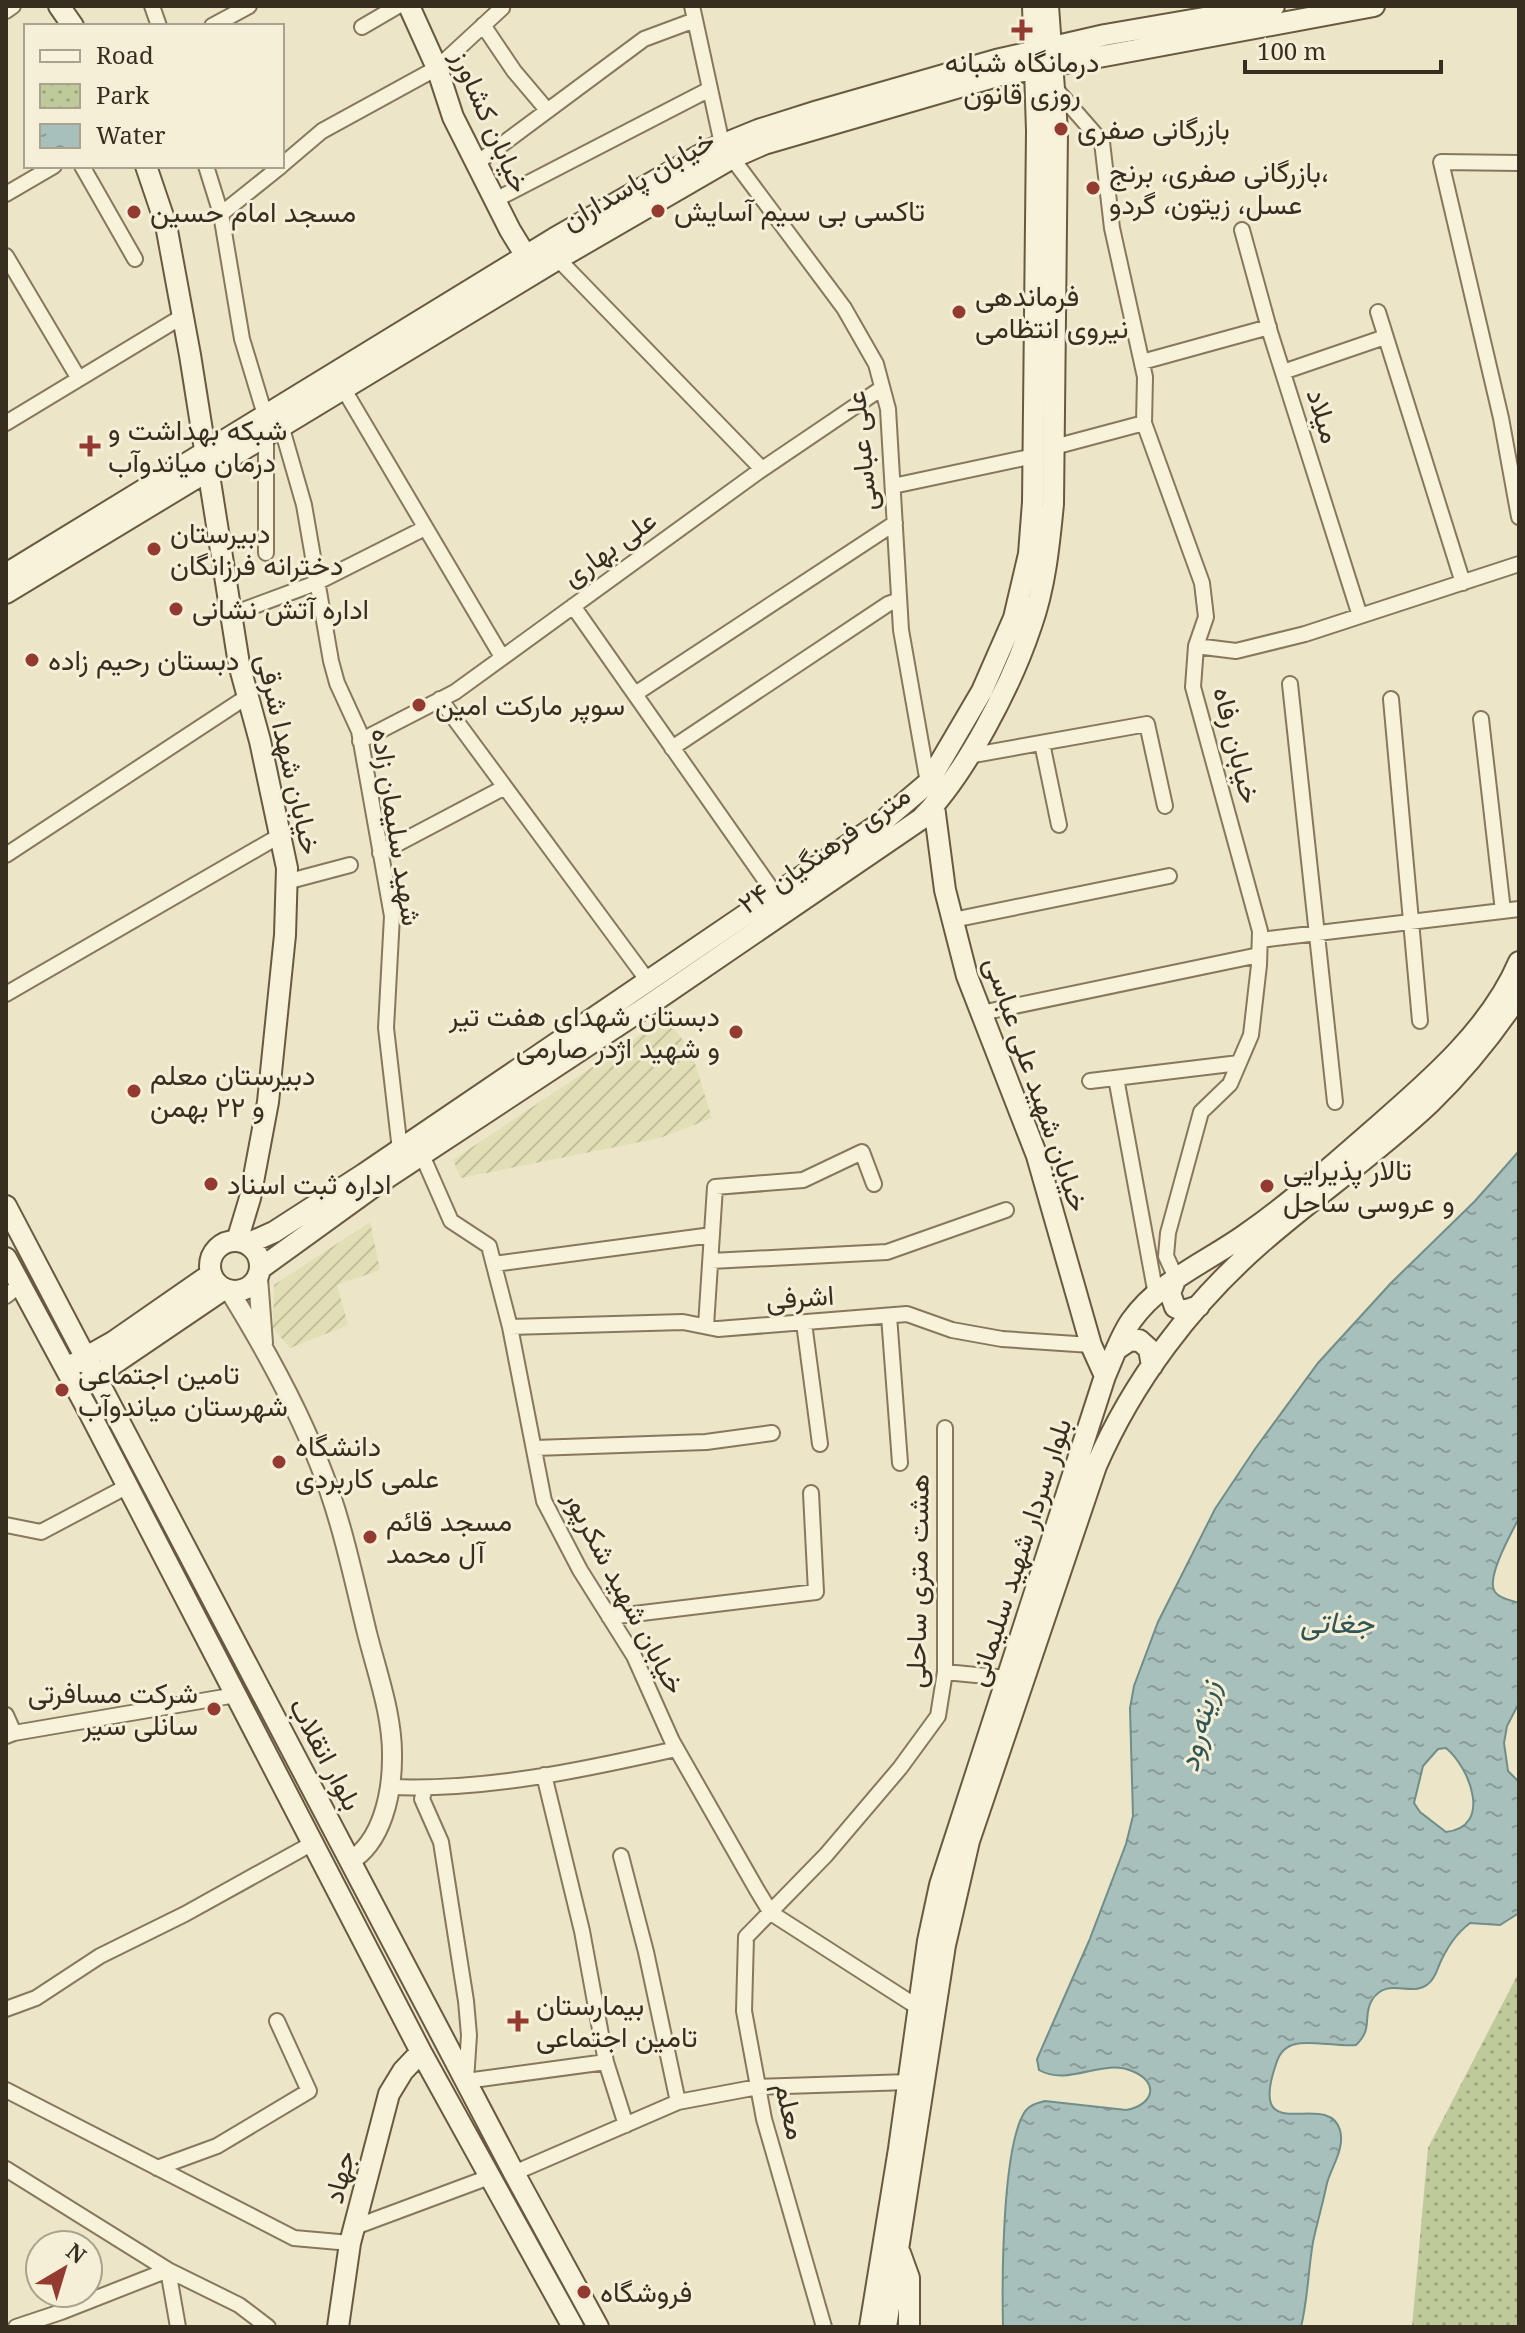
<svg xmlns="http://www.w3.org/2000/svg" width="1525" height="2333" font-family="'Noto Serif',Vazirmatn,serif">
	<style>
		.farmland { fill: url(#farmland-furrows) }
		.park { fill: url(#park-dots) }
		.water { fill: url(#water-ripples); stroke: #6f8e8a; stroke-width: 2; fill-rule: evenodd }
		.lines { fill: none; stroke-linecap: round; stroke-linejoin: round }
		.minor-casing { stroke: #87785d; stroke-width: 18 }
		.tertiary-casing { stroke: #87785d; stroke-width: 22 }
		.secondary-casing { stroke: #695940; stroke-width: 24 }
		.minor { stroke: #f7f2da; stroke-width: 14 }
		.tertiary { stroke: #f7f2da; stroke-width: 18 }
		.secondary { stroke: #f7f2da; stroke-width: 20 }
		.poi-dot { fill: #933b30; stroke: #f4efd6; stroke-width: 3 }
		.labels { text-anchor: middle; stroke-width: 6; stroke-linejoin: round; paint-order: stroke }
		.poi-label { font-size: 28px; fill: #382e20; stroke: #f4efd6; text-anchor: start }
		.street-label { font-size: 28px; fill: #382e20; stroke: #f4efd6 }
		.water-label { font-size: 30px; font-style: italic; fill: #305557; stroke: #f4efd6 }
	</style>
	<defs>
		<pattern id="farmland-furrows" width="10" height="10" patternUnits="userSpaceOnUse" patternTransform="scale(2)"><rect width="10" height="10" fill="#e1dfb5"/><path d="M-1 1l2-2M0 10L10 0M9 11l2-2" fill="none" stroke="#c2c09b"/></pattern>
		<pattern id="park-dots" width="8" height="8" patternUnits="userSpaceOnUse" patternTransform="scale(2)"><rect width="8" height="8" fill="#bfca9b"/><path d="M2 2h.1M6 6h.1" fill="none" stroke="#9ca47e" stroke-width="1.8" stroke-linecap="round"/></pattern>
		<pattern id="water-ripples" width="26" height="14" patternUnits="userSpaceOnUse" patternTransform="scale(2)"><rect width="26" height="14" fill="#a8c0bc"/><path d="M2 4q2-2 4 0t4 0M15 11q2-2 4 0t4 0" fill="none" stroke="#8a9c98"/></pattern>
	</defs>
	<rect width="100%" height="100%" fill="#ece5c7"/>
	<!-- farmland -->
	<path class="farmland" d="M 666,1018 L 691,1051 L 712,1118 L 660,1138 L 461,1178 L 453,1160 Z
		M 370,1222 L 380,1270 L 337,1285 L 348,1325 L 290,1348 L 273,1328 L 274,1285 Z"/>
	<!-- park -->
	<path class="park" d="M 1519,1972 L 1519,2327 L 1412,2327 L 1428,2148 Z"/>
	<!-- water -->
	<path class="water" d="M 1519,1151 L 1519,1518 C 1512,1532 1485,1579 1495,1592 C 1500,1599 1511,1600 1519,1603 L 1519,1703 L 1507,1726 L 1504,1743 L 1508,1771 L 1519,1782 L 1519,1913 L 1500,1925 L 1470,1923 C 1456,1934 1448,1946 1440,1963 C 1437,1970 1435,1979 1428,1984 C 1411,1998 1387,1976 1372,2000 C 1362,2016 1374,2028 1356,2045 C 1340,2047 1309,2040 1296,2044 C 1285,2046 1279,2054 1276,2064 C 1246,2151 1328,2088 1340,2130 C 1345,2148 1332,2166 1327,2183 C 1323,2203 1317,2223 1313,2242 C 1308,2271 1308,2299 1301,2327 L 1003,2327 C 1002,2281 1002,2150 1024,2113 C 1029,2105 1037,2103 1045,2101 L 1126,2110 C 1154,2105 1160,2082 1132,2071 C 1102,2058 1069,2087 1039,2070 L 1037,2059 L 1089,1941 L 1126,1844 L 1133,1816 L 1130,1708 L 1134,1686 L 1158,1622 L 1215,1509 L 1255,1449 L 1318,1363 L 1391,1283 L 1475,1201 ZM 1446,1748 C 1470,1768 1493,1827 1446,1832 L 1420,1812 L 1414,1803 L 1423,1766 L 1438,1749 Z"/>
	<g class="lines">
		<!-- minor casing -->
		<g class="minor-casing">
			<path id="minor" d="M 152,6 L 159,26
				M 692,6 L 722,144
				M 6,11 L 13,6
				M 483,25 L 514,71 L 547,110
				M 212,26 L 249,6
				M 362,27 L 398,6
				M 1054,87 L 1102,142 L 1112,228 L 1145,377 L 1144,423 L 1202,583 L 1206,617 L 1196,646 L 1193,687 L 1260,931 L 1259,965 L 1251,1035 L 1230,1084 L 1201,1112 L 1168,1233 L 1166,1256 L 1176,1278
				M 732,158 L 844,308 L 876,364 L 888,409 L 901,630 L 928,783
				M 477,163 L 644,39 L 695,20
				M 1519,163 L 1441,162 L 1501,418 L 1519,517
				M 282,165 L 322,131 L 437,68 L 502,8 L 501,6
				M 82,166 L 135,259
				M 206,166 L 221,214 L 242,339 L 265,415
				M 6,194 L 54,166
				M 495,200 L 710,89
				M 221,214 L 281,166
				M 1242,230 L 1270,332 L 1360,616
				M 6,256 L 79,379
				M 558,259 L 762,469
				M 1378,312 L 1463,583
				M 1142,362 L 1269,327
				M 1283,372 L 1385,337
				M 343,388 L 502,657
				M 6,423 L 183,316
				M 281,425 L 304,505 L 331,661 L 337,683 L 359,731 L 392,916 L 386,1028 L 400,1150
				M 266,434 L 266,553
				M 1054,447 L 1144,423
				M 893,486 L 1034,456
				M 573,606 L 775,894
				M 230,615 L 316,583 L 425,528
				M 1196,646 L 1236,651 L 1305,634 L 1519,564
				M 1290,684 L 1335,1102
				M 635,694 L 895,523
				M 440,699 L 648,981
				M 1391,699 L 1420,1021
				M 1481,719 L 1503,911
				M 360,741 L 455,692 L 758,472 L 882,388
				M 1042,743 L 1059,825
				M 672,748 L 888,604 L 899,600
				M 968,756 L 1147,724 L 1165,806
				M 380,853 L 505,787
				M 6,855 L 248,696
				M 286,882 L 350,865
				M 953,920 L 1169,876
				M 1260,940 L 1519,909
				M 6,994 L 281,835
				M 981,1013 L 1259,955
				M 1116,1078 L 1156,1295
				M 1090,1081 L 1239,1063
				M 422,1155 L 451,1221 L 489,1246 L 510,1327 L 544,1501 L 580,1570 L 634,1656 L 672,1741 L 757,1890 L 771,1913 L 919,2008
				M 711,1261 L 887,1252 L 1006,1210
				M 494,1264 L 712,1235
				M 6,1296 L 20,1285
				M 889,1316 L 900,1463
				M 804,1323 L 820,1444
				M 706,1326 L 715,1187 L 803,1180 L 862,1152 L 874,1184
				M 510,1327 L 683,1322 L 718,1329 L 907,1314 L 952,1330 L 1002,1339 L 1091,1345
				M 535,1448 L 706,1442 L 772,1433
				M 6,1525 L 41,1532 L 126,1487
				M 609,1617 L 816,1592 L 811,1493
				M 945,1672 L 1007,1678
				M 6,1715 L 14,1733
				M 6,1736 L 14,1733 L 236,1695
				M 544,1775 L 582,1931 L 606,2062 L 626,2125
				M 389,1787 C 485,1791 583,1770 676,1749
				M 425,1788 L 422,1799 L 441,1842 L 466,2001 L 469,2035 L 466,2081 L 606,2062
				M 621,1856 L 646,1952 L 678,2102
				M 6,2009 L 36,1998 L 100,1956 L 185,1914 L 313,1843
				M 6,2090 L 294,2238 L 350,2243
				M 157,2168 L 217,2146 L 309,2091 L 277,2021
				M 6,2169 L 168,2270 L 239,2305 L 268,2327
				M 514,2173 L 678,2102 L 758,2087 L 909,2082
				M 355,2227 L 492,2176
				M 16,2327 L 61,2312 L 168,2270 L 178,2327
				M 824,2327 L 764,2119 L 744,2011 L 746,1937 L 826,1855 L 900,1768 L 938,1716 L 945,1672 L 945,1428"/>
		</g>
		<!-- tertiary casing -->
		<g class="tertiary-casing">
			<path id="tertiary" d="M 258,1278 L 263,1343
				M 229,1290 C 263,1345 295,1402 319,1463 C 341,1517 353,1576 367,1633 C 377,1673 393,1716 392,1758 C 392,1794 382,1842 350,1861"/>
		</g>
		<!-- secondary casing -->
		<g class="secondary-casing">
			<path id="secondary" d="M 59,6 L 73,26
				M 409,6 L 437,68 L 453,117 L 510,230 L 532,266
				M 146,166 L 166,225 L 190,355 L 239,664 L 260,741 L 287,868 L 285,935 L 268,1102 L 250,1198 L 237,1241
				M 6,574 L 555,238 L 709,150 L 758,130 L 818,111 L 996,60 L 1105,35 L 1274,6
				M 6,593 L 558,259 L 732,158 L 764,144 L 1001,75 L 1374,6
				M 934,806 L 945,890 L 967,976 L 1037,1156 L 1091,1345 L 1105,1376
				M 6,1206 L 514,2173 L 598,2327
				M210 1266a25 25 0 1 1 50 0a25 25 0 1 1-50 0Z
				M 247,1244 L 274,1232 L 364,1174 L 882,822 L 928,783 L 982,691 L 1014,618 L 1029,554 L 1033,502 L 1037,131 L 1033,6
				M 6,1258 L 87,1408 L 421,2052 L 573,2327
				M 261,1268 L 373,1187 L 646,1007 L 921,819 C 965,775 1011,686 1031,626 C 1045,587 1049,545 1053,504 L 1057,131 L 1048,6
				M 1176,1278 L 1170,1293 L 1175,1307 L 1184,1311 L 1199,1306
				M 1117,1349 L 1129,1341 L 1139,1340 L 1149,1349 L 1152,1366
				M 74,1364 L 113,1342 L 211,1274
				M 87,1382 L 224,1289
				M 900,2253 L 909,2278 L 909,2327
				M 338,2327 L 350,2243 L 389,2094 L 403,2071 L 421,2052
				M 870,2327 L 899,2149 L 928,1941 L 940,1885 L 1105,1376 C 1113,1358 1120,1337 1131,1321 C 1160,1280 1207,1262 1246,1234 C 1288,1205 1326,1171 1364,1138 C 1420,1089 1489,1033 1519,962
				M 886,2327 L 945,1945 L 969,1841 L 1096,1466 C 1133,1381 1191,1304 1261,1243 C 1316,1195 1377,1153 1430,1103 C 1464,1070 1493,1034 1519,995"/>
		</g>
		<!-- minor -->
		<use href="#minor" class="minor"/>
		<!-- tertiary -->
		<use href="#tertiary" class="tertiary"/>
		<!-- secondary -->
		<use href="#secondary" class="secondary"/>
	</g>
	<!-- markers -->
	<g class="poi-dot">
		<path d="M1018 18h8v8h8v8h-8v8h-8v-8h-8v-8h8z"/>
		<circle cx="1061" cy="129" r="8"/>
		<circle cx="1093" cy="188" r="8"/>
		<circle cx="658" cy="211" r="8"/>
		<circle cx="134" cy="212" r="8"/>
		<circle cx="959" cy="312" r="8"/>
		<path d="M86 434h8v8h8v8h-8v8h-8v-8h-8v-8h8z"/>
		<circle cx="154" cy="549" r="8"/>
		<circle cx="176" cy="609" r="8"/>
		<circle cx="32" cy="660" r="8"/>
		<circle cx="419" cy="705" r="8"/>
		<circle cx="736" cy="1032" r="8"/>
		<circle cx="134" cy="1091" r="8"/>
		<circle cx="211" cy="1184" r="8"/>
		<circle cx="1267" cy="1186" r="8"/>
		<circle cx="62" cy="1390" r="8"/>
		<circle cx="279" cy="1462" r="8"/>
		<circle cx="370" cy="1537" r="8"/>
		<circle cx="214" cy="1709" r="8"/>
		<path d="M514 2009h8v8h8v8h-8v8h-8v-8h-8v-8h8z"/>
		<circle cx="584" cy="2292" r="8"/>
	</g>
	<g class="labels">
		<!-- poi labels -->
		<g class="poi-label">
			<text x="1022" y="72" text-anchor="middle">درمانگاه شبانه<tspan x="1022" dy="32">روزی قانون</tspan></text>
			<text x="1077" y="139">بازرگانی صفری</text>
			<text x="1109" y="182">بازرگانی صفری، برنج،<tspan x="1109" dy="32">عسل، زیتون، گردو</tspan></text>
			<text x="674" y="221">تاکسی بی سیم آسایش</text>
			<text x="150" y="222">مسجد امام حسین</text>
			<text x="975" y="306">فرماندهی<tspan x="975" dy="32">نیروی انتظامی</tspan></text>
			<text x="108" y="440">شبکه بهداشت و<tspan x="108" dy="32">درمان میاندوآب</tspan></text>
			<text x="170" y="543">دبیرستان<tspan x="170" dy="32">دخترانه فرزانگان</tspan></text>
			<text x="192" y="619">اداره آتش نشانی</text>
			<text x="48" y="670">دبستان رحیم زاده</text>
			<text x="435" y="715">سوپر مارکت امین</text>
			<text x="720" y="1026" text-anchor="end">دبستان شهدای هفت تیر<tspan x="720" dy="32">و شهید اژدر صارمی</tspan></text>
			<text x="150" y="1085">دبیرستان معلم<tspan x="150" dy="32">و ۲۲ بهمن</tspan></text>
			<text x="1283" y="1180">تالار پذیرایی<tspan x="1283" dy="32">و عروسی ساحل</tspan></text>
			<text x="227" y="1194">اداره ثبت اسناد</text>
			<text x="78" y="1384">تامین اجتماعی<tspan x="78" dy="32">شهرستان میاندوآب</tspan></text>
			<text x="295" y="1456">دانشگاه<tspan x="295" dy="32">علمی کاربردی</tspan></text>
			<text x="386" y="1531">مسجد قائم<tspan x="386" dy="32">آل محمد</tspan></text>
			<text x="198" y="1703" text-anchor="end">شرکت مسافرتی<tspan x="198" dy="32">سانلی سیر</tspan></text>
			<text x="536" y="2015">بیمارستان<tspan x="536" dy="32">تامین اجتماعی</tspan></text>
			<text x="600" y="2302">فروشگاه</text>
		</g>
		<!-- street labels -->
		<g class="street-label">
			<text transform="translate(491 121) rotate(66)" y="10">خیابان کشاورز</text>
			<text transform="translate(638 180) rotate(-30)" y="10">خیابان پاسداران</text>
			<text transform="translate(1324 416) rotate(73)" y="10">میلاد</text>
			<text transform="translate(861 451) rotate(-96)" y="10">علی عباسی</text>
			<text transform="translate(609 548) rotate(-36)" y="10">علی بهاری</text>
			<text transform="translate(1237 745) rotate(76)" y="10">خیابان رفاه</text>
			<text transform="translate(289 754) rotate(77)" y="10">خیابان شهدا شرقی</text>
			<text transform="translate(397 827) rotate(81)" y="10">شهید سلیمان زاده</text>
			<text transform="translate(824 849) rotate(-35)" y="10">۲۴ متری فرهنگیان</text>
			<text transform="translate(1037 1084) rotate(71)" y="10">خیابان شهید علی عباسی</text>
			<text transform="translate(800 1297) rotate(-4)" y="10">اشرفی</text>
			<text transform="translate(1019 1552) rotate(-72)" y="10">بلوار سردار شهید سلیمانی</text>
			<text transform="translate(917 1581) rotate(-89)" y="10">هشت متری ساحلی</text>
			<text transform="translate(625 1592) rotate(62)" y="10">خیابان شهید شکرپور</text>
			<text transform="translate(326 1754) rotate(62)" y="10">بلوار انقلاب</text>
			<text transform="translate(791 2111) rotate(77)" y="10">معلم</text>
			<text transform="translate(339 2177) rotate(-76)" y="10">جهاد</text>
		</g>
		<!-- water labels -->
		<g class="water-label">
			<text x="1337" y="1633">جغاتی</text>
			<text transform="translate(1199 1726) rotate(-76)" y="10">زرینه‌رود</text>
		</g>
	</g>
	<!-- border -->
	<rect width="1525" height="2333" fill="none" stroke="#382e20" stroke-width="16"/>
	<!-- legend -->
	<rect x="24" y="24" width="260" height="144" fill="#f4efd6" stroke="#a9a28d" stroke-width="2"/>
	<rect x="40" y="50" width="40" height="12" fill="#f7f2da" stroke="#a9a28d" stroke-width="2"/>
	<text x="96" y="64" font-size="24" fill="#382e20">Road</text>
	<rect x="40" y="84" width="40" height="24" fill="url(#park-dots)" stroke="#a9a28d" stroke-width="2"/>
	<text x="96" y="104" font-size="24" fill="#382e20">Park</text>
	<rect x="40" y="124" width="40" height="24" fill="url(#water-ripples)" stroke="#a9a28d" stroke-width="2"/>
	<text x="96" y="144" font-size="24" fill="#382e20">Water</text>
	<!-- north arrow -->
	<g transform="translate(64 2269) rotate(38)"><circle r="38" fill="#f4efd6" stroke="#a9a28d" stroke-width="2"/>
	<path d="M0-6L14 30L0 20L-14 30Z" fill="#933b30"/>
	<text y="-12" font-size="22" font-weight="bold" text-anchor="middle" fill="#382e20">N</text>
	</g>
	<!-- scale -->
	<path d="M1245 60v12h196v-12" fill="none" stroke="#382e20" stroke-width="4"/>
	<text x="1257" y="60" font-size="24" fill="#382e20" stroke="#f4efd6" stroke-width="6" paint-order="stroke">100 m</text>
</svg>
